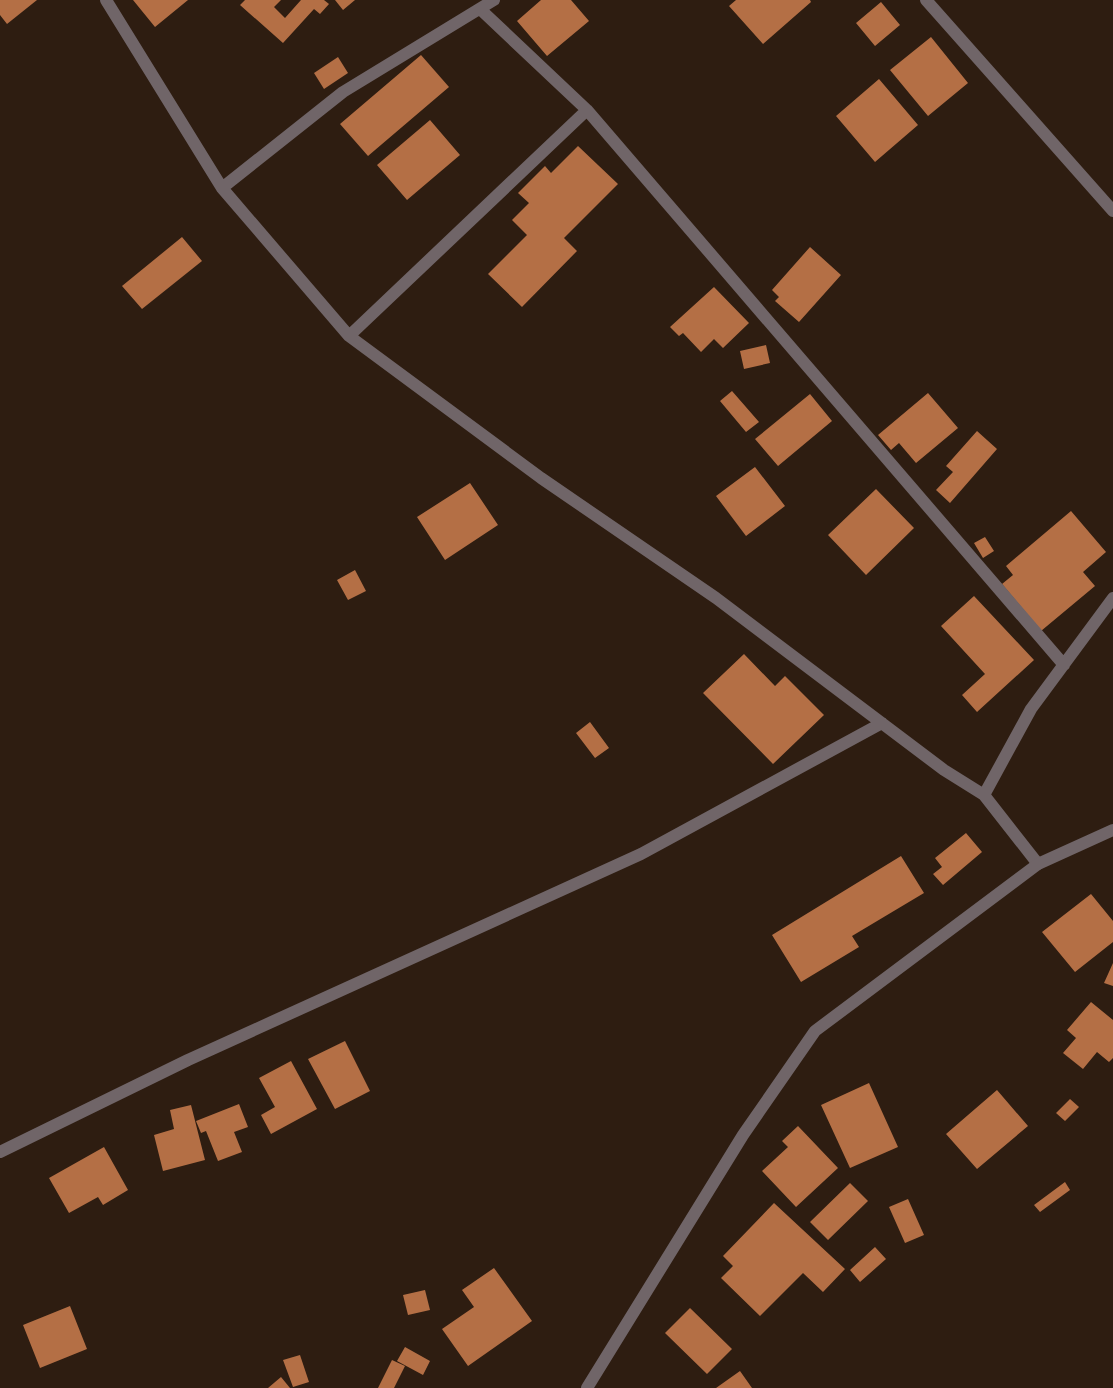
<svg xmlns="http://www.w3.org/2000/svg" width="1113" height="1388" font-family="Overpass,sans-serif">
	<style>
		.building { fill: #b46f45 }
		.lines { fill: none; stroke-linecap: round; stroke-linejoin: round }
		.minor { stroke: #706568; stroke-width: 12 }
		.tertiary { stroke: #706568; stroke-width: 12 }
	</style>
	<rect width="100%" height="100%" fill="#2e1d11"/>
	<!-- building -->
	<path class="building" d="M 0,0 L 37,0 L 7,24 L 0,15 Z
		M 133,0 L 188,0 L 155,27 Z
		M 245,0 L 281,0 L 274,7 L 285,18 L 301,0 L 324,0 L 329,4 L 320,14 L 314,9 L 283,43 L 240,5 Z
		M 335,0 L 355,0 L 343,10 Z
		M 541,0 L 571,0 L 589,21 L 547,56 L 517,21 Z
		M 736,0 L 810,0 L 811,2 L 763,44 L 729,6 Z
		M 881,2 L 900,25 L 875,46 L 856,23 Z
		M 931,37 L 968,83 L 928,116 L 890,70 Z
		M 421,55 L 449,87 L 368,156 L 340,124 Z
		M 338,57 L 348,73 L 324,89 L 314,73 Z
		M 879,79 L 918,125 L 875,162 L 836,116 Z
		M 430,120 L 460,155 L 407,200 L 377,165 Z
		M 578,146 L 618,184 L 564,238 L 577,251 L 522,307 L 488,274 L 527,235 L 512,220 L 529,203 L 518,193 L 545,166 L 551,173 Z
		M 182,237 L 202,261 L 142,309 L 122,286 Z
		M 810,247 L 841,275 L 799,322 L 775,301 L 779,297 L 772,290 Z
		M 714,287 L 749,323 L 723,348 L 714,339 L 701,352 L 683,333 L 679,336 L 670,327 Z
		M 766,345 L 770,363 L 744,369 L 740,351 Z
		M 732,391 L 759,422 L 746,432 L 720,401 Z
		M 928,393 L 958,428 L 916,463 L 899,443 L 891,450 L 878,435 Z
		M 810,394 L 832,421 L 778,466 L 755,439 Z
		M 977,431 L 997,449 L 950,503 L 936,490 L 953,472 L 946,466 Z
		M 755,467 L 785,506 L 746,536 L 716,496 Z
		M 470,483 L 498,525 L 445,560 L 417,517 Z
		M 876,489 L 914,528 L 866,575 L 828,535 Z
		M 1071,511 L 1106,552 L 1083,572 L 1095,586 L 1041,631 L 1002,584 L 1013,575 L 1006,566 Z
		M 985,537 L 994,551 L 983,558 L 974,543 Z
		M 355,570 L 366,591 L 348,600 L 337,580 Z
		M 974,596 L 1034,660 L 977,712 L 962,695 L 985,674 L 941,626 Z
		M 744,654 L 775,686 L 785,676 L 824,715 L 773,764 L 703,693 Z
		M 590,722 L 609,748 L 595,758 L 576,733 Z
		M 966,833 L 982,852 L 943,885 L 933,874 L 942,867 L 935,858 Z
		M 901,856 L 924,893 L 852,936 L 859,947 L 801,982 L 772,935 Z
		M 1091,894 L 1113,921 L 1113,942 L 1075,972 L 1042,932 Z
		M 1113,963 L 1113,986 L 1104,983 Z
		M 1091,1002 L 1113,1020 L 1113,1058 L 1109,1062 L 1097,1052 L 1083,1069 L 1063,1053 L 1076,1038 L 1067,1030 Z
		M 345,1041 L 370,1091 L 335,1109 L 308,1059 Z
		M 291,1061 L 317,1109 L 271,1134 L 261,1115 L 275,1107 L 259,1078 Z
		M 869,1083 L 898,1147 L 850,1168 L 821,1105 Z
		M 997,1090 L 1028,1126 L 977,1169 L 946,1134 Z
		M 1070,1099 L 1079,1107 L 1065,1121 L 1056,1113 Z
		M 239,1104 L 248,1127 L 234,1132 L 242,1152 L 218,1161 L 206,1131 L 201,1133 L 196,1121 Z
		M 191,1105 L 205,1160 L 163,1171 L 154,1135 L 174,1129 L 170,1110 Z
		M 798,1126 L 838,1168 L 796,1207 L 762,1171 L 788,1147 L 782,1141 Z
		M 104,1147 L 128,1190 L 103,1205 L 98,1197 L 69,1213 L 49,1178 Z
		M 1065,1182 L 1070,1190 L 1040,1212 L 1034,1205 Z
		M 850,1183 L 868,1201 L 828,1240 L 810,1222 Z
		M 908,1199 L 924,1235 L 905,1243 L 889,1207 Z
		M 774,1203 L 845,1269 L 823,1292 L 803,1273 L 760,1316 L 721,1278 L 733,1266 L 723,1256 Z
		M 875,1247 L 886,1259 L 860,1282 L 850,1270 Z
		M 494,1268 L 532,1321 L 468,1366 L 442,1329 L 474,1307 L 462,1290 Z
		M 425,1290 L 430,1310 L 408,1315 L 403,1295 Z
		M 70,1306 L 87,1349 L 40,1368 L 23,1325 Z
		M 690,1308 L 732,1349 L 707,1374 L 665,1333 Z
		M 405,1347 L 430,1361 L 423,1375 L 397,1361 Z
		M 300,1355 L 309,1382 L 293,1387 L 283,1360 Z
		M 392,1360 L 405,1366 L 394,1388 L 378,1388 Z
		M 740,1371 L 752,1388 L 716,1388 Z
		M 281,1377 L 290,1388 L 268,1388 Z"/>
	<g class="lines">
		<!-- minor -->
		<path class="minor" d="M 106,0 L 222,188 L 349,336 L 541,478 L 716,598 L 944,770 L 984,795 L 1038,864
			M 926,0 L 1113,211
			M 480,9 L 587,110 L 1064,665
			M 222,188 L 343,92 L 494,0
			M 349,336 L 587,110
			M 984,795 L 1031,709 L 1113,598
			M 0,1152 L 188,1060 L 641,854 L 882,723"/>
		<!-- tertiary -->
		<path class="tertiary" d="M 587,1388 L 743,1135 L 815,1031 L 1038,864 L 1113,830"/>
	</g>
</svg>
